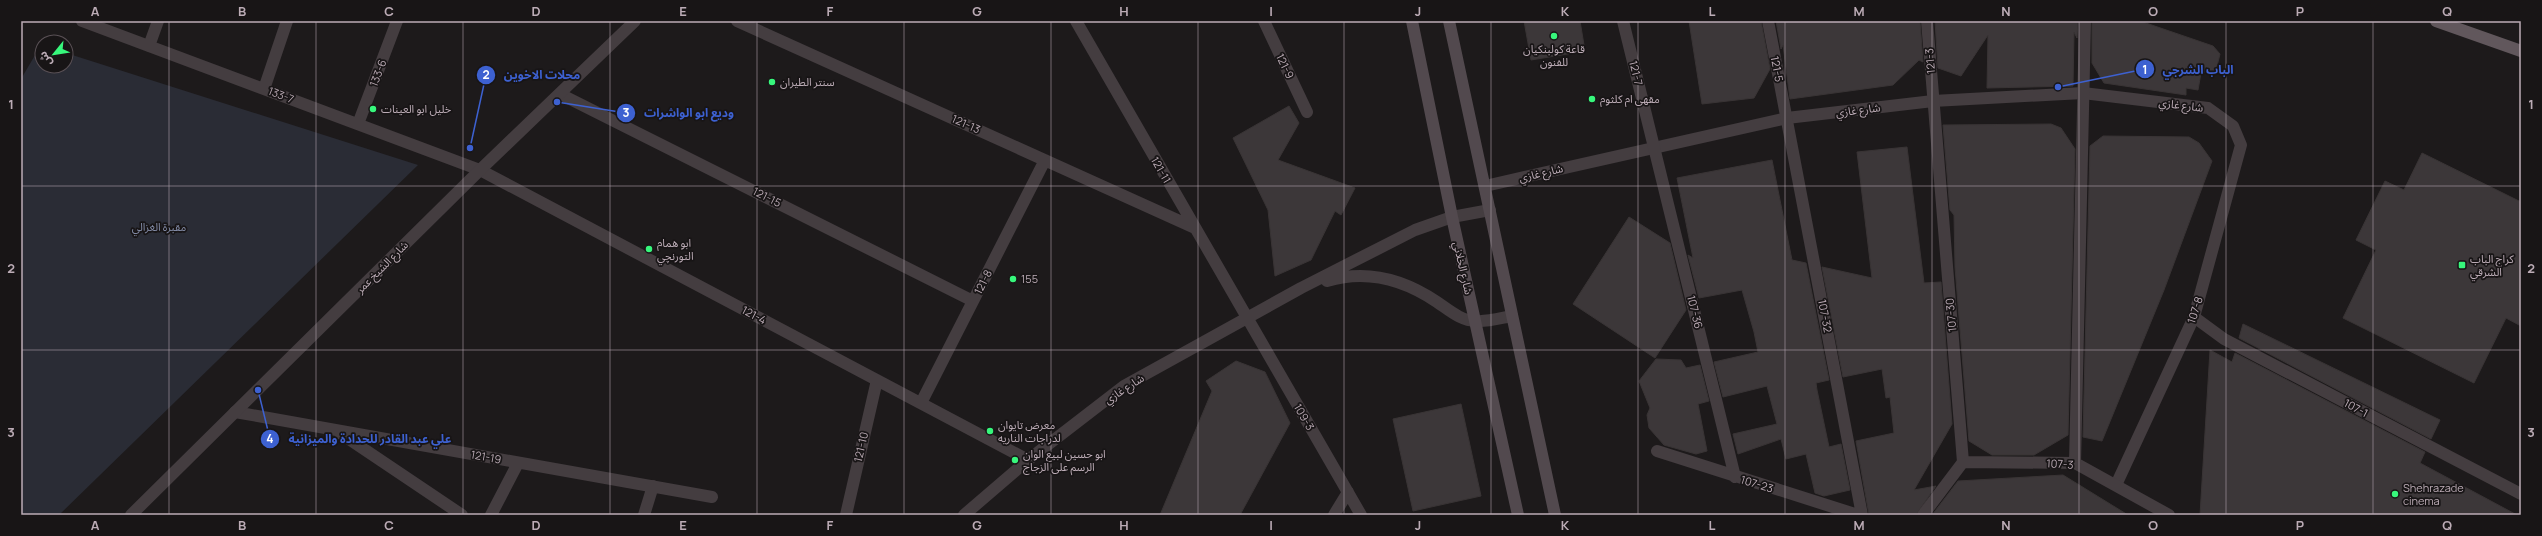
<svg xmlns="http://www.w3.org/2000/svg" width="2542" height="536" font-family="Manrope,'Noto Sans Arabic',sans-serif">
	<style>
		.green { fill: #2a2c35 }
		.building { fill: #3c3739; stroke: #393435 }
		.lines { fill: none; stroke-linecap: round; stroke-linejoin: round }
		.pedestrian { stroke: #443d40; stroke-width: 12 }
		.minor { stroke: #443d40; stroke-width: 12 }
		.tertiary { stroke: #443d40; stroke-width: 12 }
		.secondary { stroke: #52494e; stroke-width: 12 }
		.primary { stroke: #61575c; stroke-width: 12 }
		.grid { fill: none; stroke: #bcacb6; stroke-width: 1; stroke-opacity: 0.55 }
		.poi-dot { fill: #37f77c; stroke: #181516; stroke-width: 1.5 }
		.labels { text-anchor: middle; stroke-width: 3.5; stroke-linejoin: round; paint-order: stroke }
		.poi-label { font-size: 11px; fill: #bcacb6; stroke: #181516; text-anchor: start }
		.street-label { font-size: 11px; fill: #bcacb6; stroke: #181516 }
		.park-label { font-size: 11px; fill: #838ca7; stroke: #181516 }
		.leader { fill: none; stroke: #3d61d1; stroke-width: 1.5 }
		.callout-dot { fill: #3d61d1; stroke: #181516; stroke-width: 1.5 }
		.mark-label { font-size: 12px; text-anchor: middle; font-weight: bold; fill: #fff }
		.callout-label { font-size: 12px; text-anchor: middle; font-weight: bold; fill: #3d61d1; stroke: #181516; stroke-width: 3.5; stroke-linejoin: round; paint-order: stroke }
		.neatline { fill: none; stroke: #bcacb6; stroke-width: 1.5 }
		.grid-label { font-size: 13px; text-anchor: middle; font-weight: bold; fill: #bcacb6 }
	</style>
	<rect width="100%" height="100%" fill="#1d1a1b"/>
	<!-- green -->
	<path class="green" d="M 41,45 L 42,66 L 66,66 L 66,53 L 418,165 L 59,515 L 21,515 L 21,79 Z"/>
	<!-- building -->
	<path class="building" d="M 1524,21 L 1580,21 L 1585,51 L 1531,60 Z
		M 1689,21 L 1761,21 L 1770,69 L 1754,98 L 1702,104 Z
		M 1776,21 L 1920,21 L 1923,62 L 1919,60 L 1893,85 L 1790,99 L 1783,45 L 1781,49 Z
		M 1935,21 L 2078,21 L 2077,38 L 2074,32 L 2073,86 L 1987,88 L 1988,35 L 1961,76 L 1938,68 Z
		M 2092,21 L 2140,21 L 2213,46 L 2220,54 L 2216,70 L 2201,73 L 2198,90 L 2186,88 L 2186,95 L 2104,83 L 2092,63 Z
		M 1289,106 L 1299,123 L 1278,160 L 1355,188 L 1341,215 L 1335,211 L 1311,260 L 1275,276 L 1268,210 L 1233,138 Z
		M 2051,124 L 2061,128 L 2075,149 L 2068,435 L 2034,455 L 1992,455 L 1969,441 L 1955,267 L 1954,215 L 1950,210 L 1943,125 Z
		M 2103,136 L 2189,137 L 2199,143 L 2212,161 L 2164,290 L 2102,441 L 2083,437 L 2090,146 Z
		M 1907,147 L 1924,283 L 1941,282 L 1952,424 L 1914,490 L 1936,486 L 1916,515 L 1869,515 L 1856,441 L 1894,433 L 1890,397 L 1886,398 L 1882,369 L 1843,377 L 1822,267 L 1872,278 L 1857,152 Z
		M 2422,153 L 2521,202 L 2521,326 L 2506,318 L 2474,383 L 2343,318 L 2376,250 L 2356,240 L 2385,181 L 2404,190 Z
		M 1772,160 L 1792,260 L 1806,263 L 1829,380 L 1816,383 L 1817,390 L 1829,447 L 1841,444 L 1850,490 L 1824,496 L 1815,493 L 1806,454 L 1786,459 L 1781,439 L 1738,454 L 1733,434 L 1777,424 L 1767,386 L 1723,397 L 1714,362 L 1758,352 L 1754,332 L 1742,290 L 1699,298 L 1688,255 L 1693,258 L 1677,178 Z
		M 1629,217 L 1670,243 L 1686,310 L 1655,358 L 1573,304 Z
		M 2243,324 L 2440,420 L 2431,439 L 2239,338 Z
		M 2210,350 L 2232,362 L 2235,353 L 2425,452 L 2420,463 L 2517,515 L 2200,515 Z
		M 1656,359 L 1681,360 L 1686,368 L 1700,365 L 1709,401 L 1698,404 L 1707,451 L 1696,454 L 1664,445 L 1649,428 L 1647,415 L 1650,408 L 1639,381 Z
		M 1236,361 L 1265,372 L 1290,423 L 1240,515 L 1160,515 L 1212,391 L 1206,381 Z
		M 1461,404 L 1481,496 L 1413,511 L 1393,419 Z
		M 2063,475 L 2128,515 L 1932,515 L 1958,481 Z"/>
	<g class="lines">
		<!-- pedestrian -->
		<path class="pedestrian" d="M 1485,186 L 1787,118 L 1933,101 L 2083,93 L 2208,108 L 2233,126 L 2241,145 L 2194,317 L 2116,485"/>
		<!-- minor -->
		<path class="minor" d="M 82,21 L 480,170 L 1028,460
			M 737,21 L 1195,228
			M 1076,21 L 1361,515
			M 1264,21 L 1307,112
			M 1623,21 L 1735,477
			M 1768,21 L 1862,515
			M 149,46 L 158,21
			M 264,89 L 287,21
			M 560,94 L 973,301
			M 358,124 L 397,21
			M 1327,281 C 1367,269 1403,279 1437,302 C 1449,310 1461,321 1476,321 C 1487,322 1501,318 1512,316
			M 2194,317 L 2224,339 L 2521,494
			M 921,403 L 1045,160
			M 235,412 L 712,497
			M 340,433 L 462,515
			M 1657,451 L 1858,515
			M 1963,462 L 2075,463 L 2169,515
			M 2075,463 L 2085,21
			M 491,515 L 518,463
			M 644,515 L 653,486
			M 846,515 L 877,380
			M 964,515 L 1028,460 L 1124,386 L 1301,288 L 1415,230 L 1452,217 L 1490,210
			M 1334,515 L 1348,492
			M 1923,515 L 1963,462 L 1927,21"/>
		<!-- tertiary -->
		<path class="tertiary" d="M 131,515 L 480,170 L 635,21"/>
		<!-- secondary -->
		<path class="secondary" d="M 1412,21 L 1452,217 L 1518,515
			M 1449,21 L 1555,515"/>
		<!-- primary -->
		<path class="primary" d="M 2436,21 L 2521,51"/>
	</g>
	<!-- grid -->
	<path class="grid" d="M 169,21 L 169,515M 316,21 L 316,515M 463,21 L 463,515M 610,21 L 610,515M 757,21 L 757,515M 904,21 L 904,515M 1051,21 L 1051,515M 1198,21 L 1198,515M 1344,21 L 1344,515M 1491,21 L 1491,515M 1638,21 L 1638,515M 1785,21 L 1785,515M 1932,21 L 1932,515M 2079,21 L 2079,515M 2226,21 L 2226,515M 2373,21 L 2373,515M 21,186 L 2521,186M 21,350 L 2521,350"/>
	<!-- markers -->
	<g class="poi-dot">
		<circle cx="1554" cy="36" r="4"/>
		<circle cx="772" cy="82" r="4"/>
		<circle cx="1592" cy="99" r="4"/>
		<circle cx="373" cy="109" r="4"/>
		<circle cx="649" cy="249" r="4"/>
		<rect x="2458" y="261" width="8" height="8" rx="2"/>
		<circle cx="1013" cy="279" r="4"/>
		<circle cx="990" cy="431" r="4"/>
		<circle cx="1015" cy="460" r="4"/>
		<circle cx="2395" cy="494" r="4"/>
	</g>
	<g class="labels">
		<!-- poi labels -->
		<g class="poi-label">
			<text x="1554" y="53" text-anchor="middle">قاعة كولبنكيان<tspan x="1554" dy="13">للفنون</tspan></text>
			<text x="780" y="86">سنتر الطيران</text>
			<text x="1600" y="103">مقهى ام كلثوم</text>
			<text x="381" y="113">خليل ابو العينات</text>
			<text x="657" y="247">ابو همام<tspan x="657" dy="13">التورنچي</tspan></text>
			<text x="2470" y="263">كراج الباب<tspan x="2470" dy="13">الشرقي</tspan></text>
			<text x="1021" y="283">155</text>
			<text x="998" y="429">معرض تايوان<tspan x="998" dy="13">لدراجات الناريه</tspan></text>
			<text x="1023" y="458">ابو حسين لبيع الوان<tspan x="1023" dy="13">الرسم على الزجاج</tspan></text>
			<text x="2403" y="492">Shehrazade<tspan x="2403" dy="13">cinema</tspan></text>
		</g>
		<!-- street labels -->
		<g class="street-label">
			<text transform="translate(1930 61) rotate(-95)" y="4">121-3</text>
			<text transform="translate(1285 66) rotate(64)" y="4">121-9</text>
			<text transform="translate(1777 69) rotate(79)" y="4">121-5</text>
			<text transform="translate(378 73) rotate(-69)" y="4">133-6</text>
			<text transform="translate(1636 73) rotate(76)" y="4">121-7</text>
			<text transform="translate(281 95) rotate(21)" y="4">133-7</text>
			<text transform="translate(2181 105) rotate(7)" y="4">شارع غازي</text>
			<text transform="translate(1858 110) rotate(-7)" y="4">شارع غازي</text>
			<text transform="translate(966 124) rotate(24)" y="4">121-13</text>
			<text transform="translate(1161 170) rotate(60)" y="4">121-11</text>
			<text transform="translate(1541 173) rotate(-13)" y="4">شارع غازي</text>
			<text transform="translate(767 197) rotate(27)" y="4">121-15</text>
			<text transform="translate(382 267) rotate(-45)" y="4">شارع الشيخ عمر</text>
			<text transform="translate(1463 268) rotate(77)" y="4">شارع الخلاني</text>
			<text transform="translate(983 282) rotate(-63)" y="4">121-8</text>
			<text transform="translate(2195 310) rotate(-72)" y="4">107-8</text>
			<text transform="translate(1695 312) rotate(76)" y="4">107-36</text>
			<text transform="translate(754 315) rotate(28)" y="4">121-4</text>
			<text transform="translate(1951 315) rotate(-95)" y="4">107-30</text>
			<text transform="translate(1825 316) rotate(79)" y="4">107-32</text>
			<text transform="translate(1124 389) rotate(-33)" y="4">شارع غازي</text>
			<text transform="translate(2356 408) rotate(28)" y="4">107-1</text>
			<text transform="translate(1304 417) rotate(60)" y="4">109-3</text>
			<text transform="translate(861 447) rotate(-77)" y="4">121-10</text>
			<text transform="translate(486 457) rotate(10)" y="4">121-19</text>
			<text transform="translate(2060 464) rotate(3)" y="4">107-3</text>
			<text transform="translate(1757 484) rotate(17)" y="4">107-23</text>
		</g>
		<!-- park labels -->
		<g class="park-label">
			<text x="159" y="231">مقبرة الغزالي</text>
		</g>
	</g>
	<!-- callouts -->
	<path class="leader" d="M2058 87L2145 69M470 148L486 75M557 102L626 113M258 390L270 439"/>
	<g class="callout-dot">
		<circle cx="2058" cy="87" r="4"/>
		<circle cx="470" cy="148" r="4"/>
		<circle cx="557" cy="102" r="4"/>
		<circle cx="258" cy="390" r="4"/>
		<circle cx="2145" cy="69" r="10"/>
		<circle cx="486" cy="75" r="10"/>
		<circle cx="626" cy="113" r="10"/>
		<circle cx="270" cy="439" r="10"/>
	</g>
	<g class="mark-label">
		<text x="2145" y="74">1</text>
		<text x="486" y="79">2</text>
		<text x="626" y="117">3</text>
		<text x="270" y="443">4</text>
	</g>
	<g class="callout-label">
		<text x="2198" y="74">الباب الشرجي</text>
		<text x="542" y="79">محلات الاخوين</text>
		<text x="689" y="117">وديع ابو الواشرات</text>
		<text x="370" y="443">علي عبد القادر للحدادة والميزانية</text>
	</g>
	<!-- border -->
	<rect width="2542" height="536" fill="none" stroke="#181516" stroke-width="44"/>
	<!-- north arrow -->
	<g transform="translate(54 54) rotate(240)"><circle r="19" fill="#181516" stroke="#5a5156"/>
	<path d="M0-3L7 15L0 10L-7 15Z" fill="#37f77c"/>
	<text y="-6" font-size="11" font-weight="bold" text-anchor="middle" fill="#bcacb6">ش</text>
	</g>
	<rect x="22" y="22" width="2498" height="492" class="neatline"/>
	<g class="grid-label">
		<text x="95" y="16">A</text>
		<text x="242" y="16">B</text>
		<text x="389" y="16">C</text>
		<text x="536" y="16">D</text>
		<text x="683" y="16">E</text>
		<text x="830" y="16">F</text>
		<text x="977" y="16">G</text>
		<text x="1124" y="16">H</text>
		<text x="1271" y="16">I</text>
		<text x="1418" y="16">J</text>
		<text x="1565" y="16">K</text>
		<text x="1712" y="16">L</text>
		<text x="1859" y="16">M</text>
		<text x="2006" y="16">N</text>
		<text x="2153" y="16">O</text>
		<text x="2300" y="16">P</text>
		<text x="2447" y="16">Q</text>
		<text x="11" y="109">1</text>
		<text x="2531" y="109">1</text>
		<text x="11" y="273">2</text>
		<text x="2531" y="273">2</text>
		<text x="11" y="437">3</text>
		<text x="2531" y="437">3</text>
		<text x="95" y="530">A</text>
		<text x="242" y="530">B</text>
		<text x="389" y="530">C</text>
		<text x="536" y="530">D</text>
		<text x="683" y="530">E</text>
		<text x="830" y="530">F</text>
		<text x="977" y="530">G</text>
		<text x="1124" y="530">H</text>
		<text x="1271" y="530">I</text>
		<text x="1418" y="530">J</text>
		<text x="1565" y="530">K</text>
		<text x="1712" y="530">L</text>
		<text x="1859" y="530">M</text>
		<text x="2006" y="530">N</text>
		<text x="2153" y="530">O</text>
		<text x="2300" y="530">P</text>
		<text x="2447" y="530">Q</text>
	</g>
</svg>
